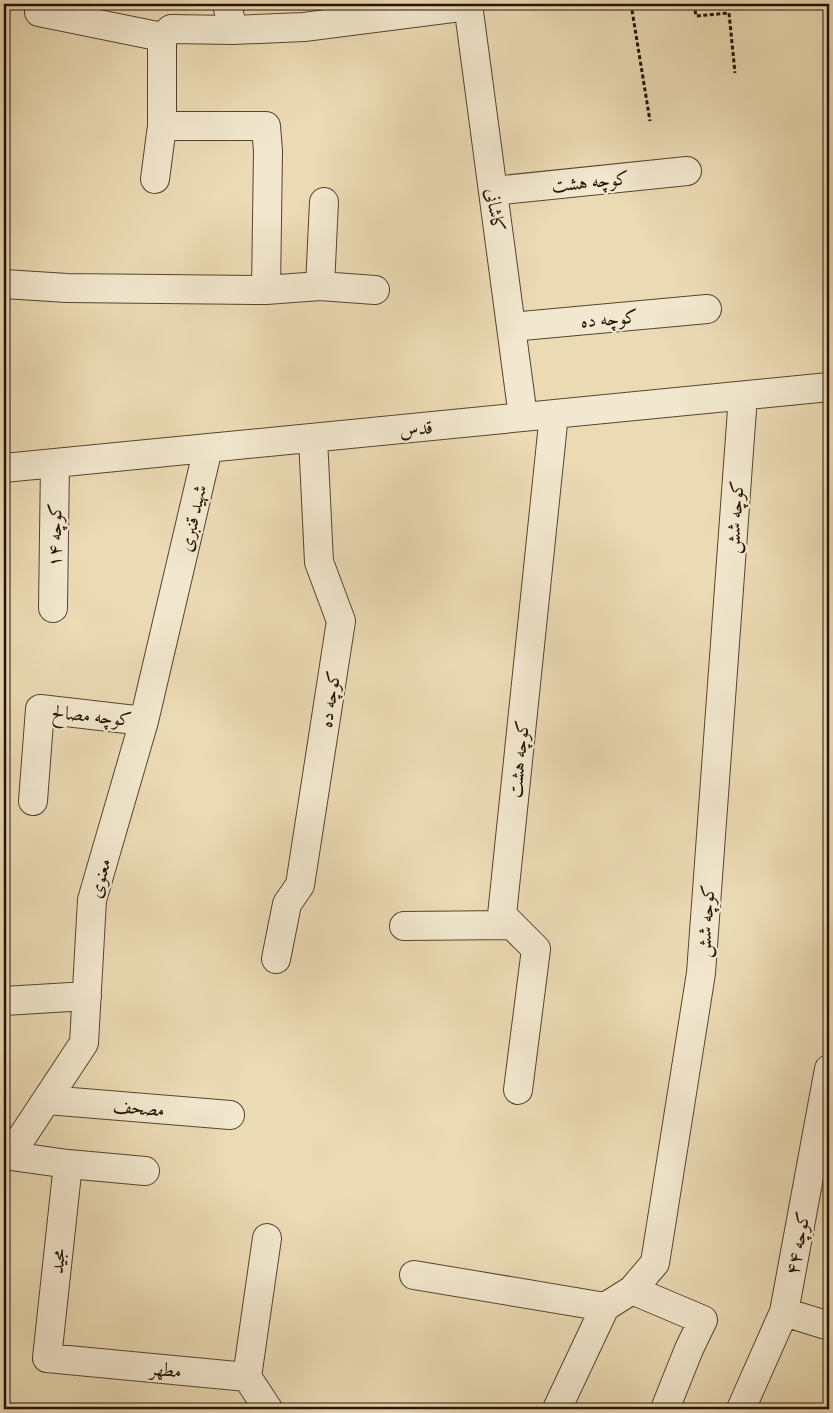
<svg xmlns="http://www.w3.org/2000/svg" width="833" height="1413" font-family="'IM FELL Double Pica',Amiri,serif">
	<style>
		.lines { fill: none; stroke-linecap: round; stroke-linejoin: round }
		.minor-casing { stroke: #56442e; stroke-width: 30 }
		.path { stroke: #241201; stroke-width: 3; stroke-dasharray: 4 2.5; stroke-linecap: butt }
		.minor { stroke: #f2e8cf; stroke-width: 28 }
		.labels { text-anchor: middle; stroke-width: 4.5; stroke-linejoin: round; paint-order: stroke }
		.street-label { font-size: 19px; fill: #241201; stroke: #f2e8cf }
	</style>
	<rect width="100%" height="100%" fill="#ebdbb5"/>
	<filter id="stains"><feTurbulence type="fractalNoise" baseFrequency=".004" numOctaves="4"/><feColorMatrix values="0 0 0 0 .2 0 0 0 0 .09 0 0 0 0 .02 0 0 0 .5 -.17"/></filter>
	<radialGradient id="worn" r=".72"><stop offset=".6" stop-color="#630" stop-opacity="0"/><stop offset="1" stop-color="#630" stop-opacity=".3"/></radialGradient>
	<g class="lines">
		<!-- minor casing -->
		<g class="minor-casing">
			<path id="minor" d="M 40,4 L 39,12 L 162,37
				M 227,4 L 233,30
				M 468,4 L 523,417
				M 155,179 L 162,126
				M 493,191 L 687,171
				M 324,202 L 320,286 L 375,290
				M 4,284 L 67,288 L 266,290 L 268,151 L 266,126 L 162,126 L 162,37 L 171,29 L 233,30 L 304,27 L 468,6
				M 266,290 L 320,286
				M 511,327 L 707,309
				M 4,468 L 829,387
				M 53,608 L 55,463
				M 33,801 L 40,709 L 144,721
				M 404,926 L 512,925
				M 276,959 L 287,904 L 300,885 L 341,621 L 319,562 L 313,438
				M 4,1001 L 87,996
				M 518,1090 L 536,949 L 502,915 L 554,414
				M 47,1100 L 230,1115
				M 4,1146 L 20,1140 L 84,1043 L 92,900 L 144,721 L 208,448
				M 4,1155 L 68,1164 L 145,1171
				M 68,1164 L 47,1358 L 247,1377 L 268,1409
				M 414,1275 L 605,1307
				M 632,1290 L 703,1320 L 689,1349 L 665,1409
				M 784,1312 L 829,1326
				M 247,1377 L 267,1238
				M 557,1409 L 605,1307 L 632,1290 L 655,1263 L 701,973 L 743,396
				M 741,1409 L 784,1312 L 829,1069"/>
		</g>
		<!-- path -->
		<path class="path" d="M 631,4 L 650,121
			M 694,4 L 696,16 L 729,13 L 735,73"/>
		<!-- minor -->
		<use href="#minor" class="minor"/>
	</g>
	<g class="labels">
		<!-- street labels -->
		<g class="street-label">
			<text transform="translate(590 181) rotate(-6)" y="7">کوچه هشت</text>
			<text transform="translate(496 210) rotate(82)" y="7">کاشانی</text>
			<text transform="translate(609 318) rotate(-5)" y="7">کوچه ده</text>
			<text transform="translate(416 428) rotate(-6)" y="7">قدس</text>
			<text transform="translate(734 517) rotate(-86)" y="7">کوچه شش</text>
			<text transform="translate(192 518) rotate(-77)" y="7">شهید قنبری</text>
			<text transform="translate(54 535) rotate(-89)" y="7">کوچه ۱۴</text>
			<text transform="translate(329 699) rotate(-81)" y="7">کوچه ده</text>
			<text transform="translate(92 715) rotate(6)" y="7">کوچه مصالح</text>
			<text transform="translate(518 759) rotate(-84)" y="7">کوچه هشت</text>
			<text transform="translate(99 878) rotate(-75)" y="7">معنوی</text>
			<text transform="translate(705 921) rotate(-86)" y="7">کوچه شش</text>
			<text transform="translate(139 1107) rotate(5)" y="7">مصحف</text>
			<text transform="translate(797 1243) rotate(-79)" y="7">کوچه ۴۴</text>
			<text transform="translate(57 1261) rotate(-84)" y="7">مجید</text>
			<text transform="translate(166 1369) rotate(5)" y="7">مطهر</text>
		</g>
	</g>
	<!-- margin -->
	<rect width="833" height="1413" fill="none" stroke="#ebdbb5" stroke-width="20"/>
	<rect x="5" y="5" width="823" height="1403" fill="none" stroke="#241201" stroke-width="2.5"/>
	<rect x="10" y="10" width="813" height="1393" fill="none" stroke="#241201"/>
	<rect width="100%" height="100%" filter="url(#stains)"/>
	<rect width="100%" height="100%" fill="url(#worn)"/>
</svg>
